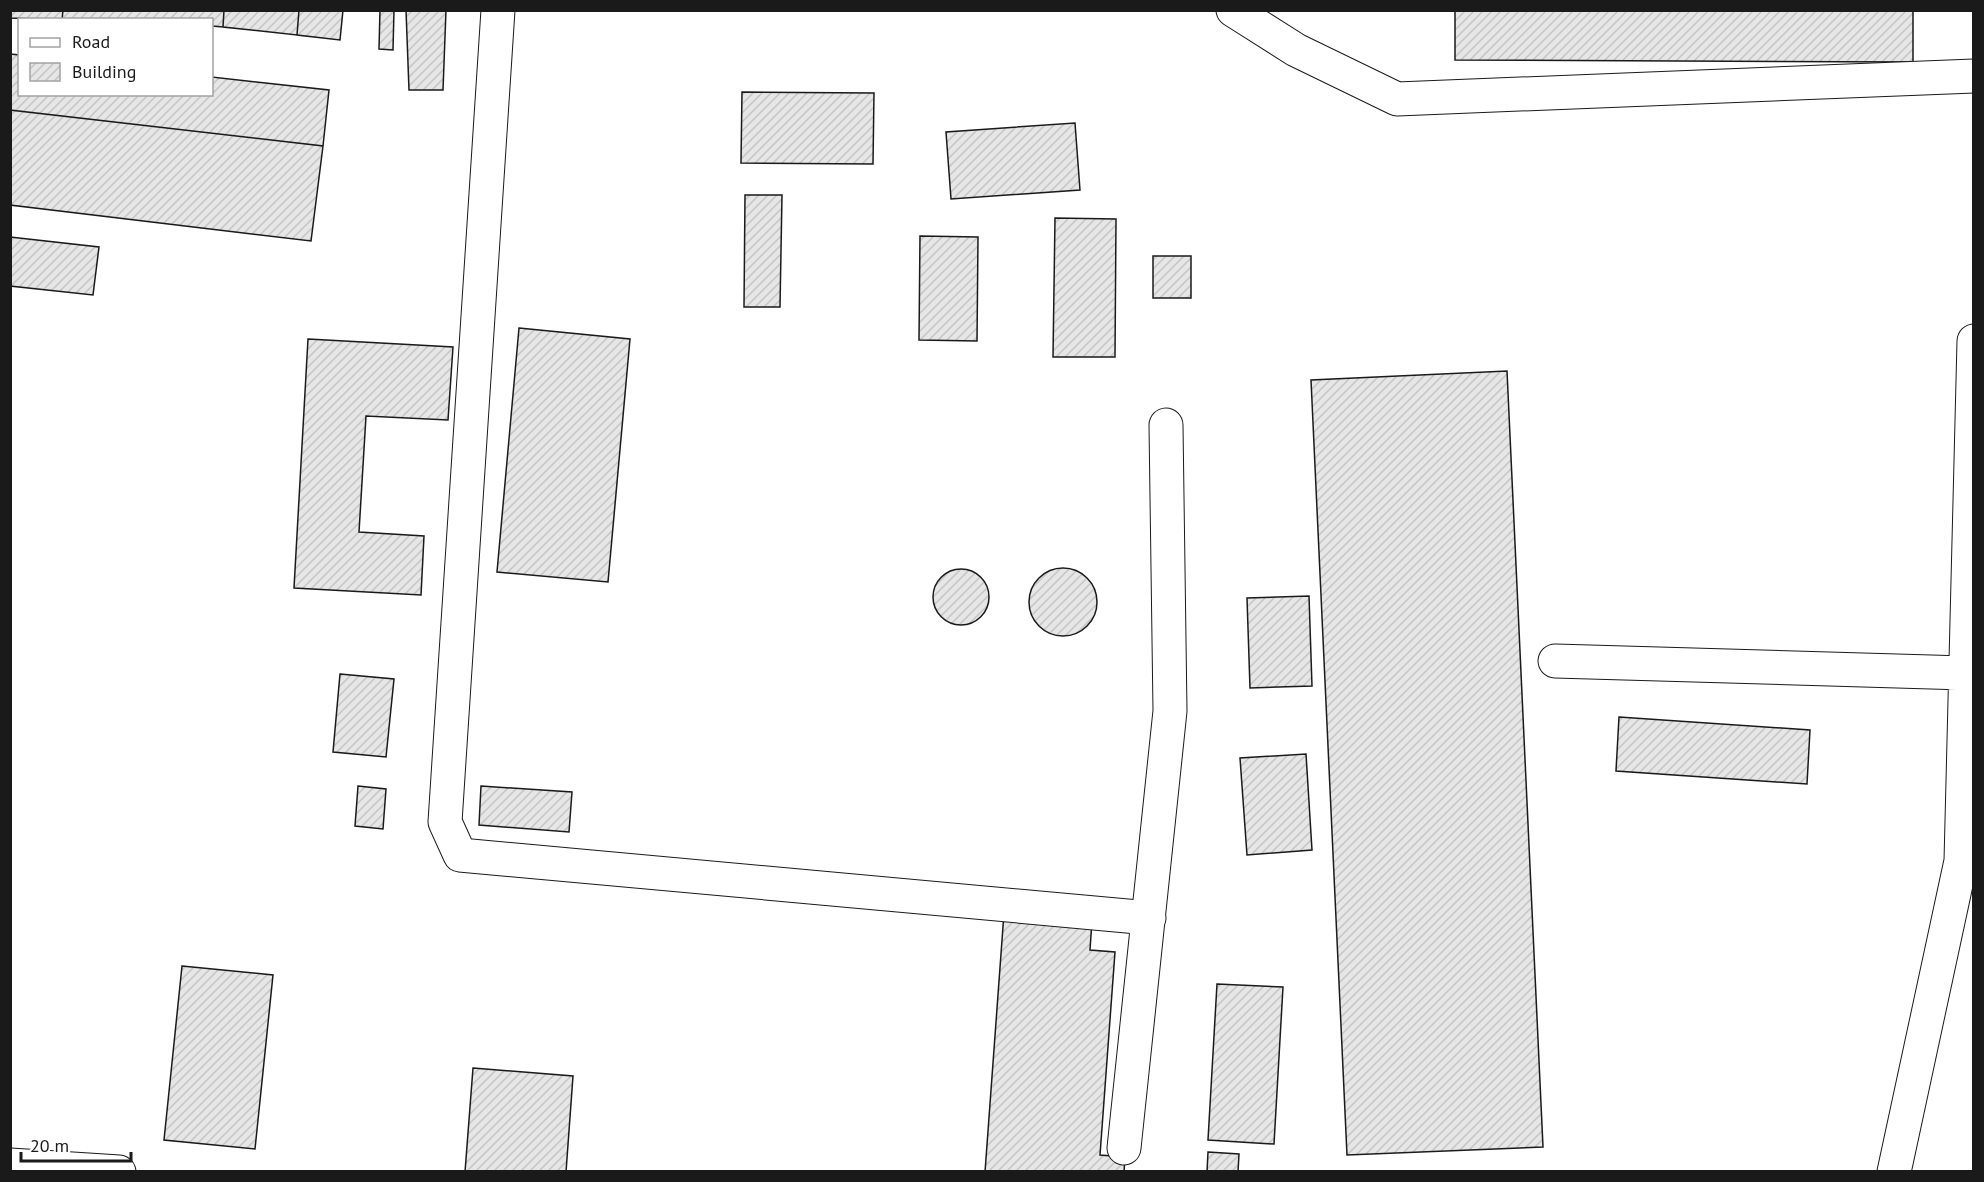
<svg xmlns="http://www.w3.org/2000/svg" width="1984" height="1182" font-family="'PT Sans',sans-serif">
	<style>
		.building { fill: url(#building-hatch); stroke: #1a1a1a; stroke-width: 1.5 }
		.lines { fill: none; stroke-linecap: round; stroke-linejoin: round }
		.minor-casing { stroke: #1a1a1a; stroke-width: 35 }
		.minor { stroke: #fff; stroke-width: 33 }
	</style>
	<defs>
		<pattern id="building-hatch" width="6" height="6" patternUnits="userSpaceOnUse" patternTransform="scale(1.5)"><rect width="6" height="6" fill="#e6e6e6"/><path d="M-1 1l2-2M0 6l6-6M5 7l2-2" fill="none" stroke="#c5c5c5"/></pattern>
	</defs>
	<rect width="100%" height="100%" fill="#fff"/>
	<!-- building -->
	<path class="building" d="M 10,10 L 63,10 L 62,20 L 10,18 Z
		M 63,10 L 224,10 L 223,27 L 212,26 L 212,20 L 62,20 Z
		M 224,10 L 299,10 L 297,35 L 223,27 Z
		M 299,10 L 343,10 L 340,40 L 297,35 Z
		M 380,10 L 394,10 L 393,50 L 379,49 Z
		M 406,10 L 446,10 L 443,90 L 409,90 Z
		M 1455,10 L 1913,10 L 1913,62 L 1455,60 Z
		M 10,54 L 20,55 L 20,94 L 212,94 L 212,77 L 329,90 L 323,146 L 10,110 Z
		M 742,92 L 874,93 L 873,164 L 741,163 Z
		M 10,110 L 323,146 L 311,241 L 10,205 Z
		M 1075,123 L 1080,190 L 951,199 L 946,132 Z
		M 745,195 L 782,195 L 780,307 L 744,307 Z
		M 1055,218 L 1116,219 L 1115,357 L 1053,357 Z
		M 920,236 L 978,237 L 977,341 L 919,340 Z
		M 10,237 L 99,247 L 93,295 L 10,286 Z
		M 1153,256 L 1191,256 L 1191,298 L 1153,298 Z
		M 519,328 L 630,339 L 608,582 L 497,572 Z
		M 308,339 L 453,347 L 448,420 L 366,416 L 359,532 L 424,536 L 421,595 L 294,588 Z
		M 1507,371 L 1543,1147 L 1347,1155 L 1311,380 Z
		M1029 602a34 34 0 1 1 68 0a34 34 0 1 1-68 0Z
		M933 597a28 28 0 1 1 56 0a28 28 0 1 1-56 0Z
		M 1309,596 L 1312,686 L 1250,688 L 1247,598 Z
		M 340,674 L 394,679 L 386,757 L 333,752 Z
		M 1619,717 L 1810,730 L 1807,784 L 1616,771 Z
		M 1306,754 L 1312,850 L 1247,855 L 1240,758 Z
		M 358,786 L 386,789 L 383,829 L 355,826 Z
		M 481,786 L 572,792 L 569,832 L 479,825 Z
		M 1004,913 L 1092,920 L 1090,950 L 1115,952 L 1100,1155 L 1125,1157 L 1124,1172 L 985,1172 Z
		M 182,966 L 273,975 L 255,1149 L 164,1140 Z
		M 1217,984 L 1283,987 L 1274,1144 L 1208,1140 Z
		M 473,1068 L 573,1076 L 566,1172 L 465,1172 Z
		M 1208,1152 L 1239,1154 L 1238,1172 L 1207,1172 Z"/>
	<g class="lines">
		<!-- minor casing -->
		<g class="minor-casing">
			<path id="minor" d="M 498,10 L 445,822 L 460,855 L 1149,918
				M 1233,10 L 1296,50 L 1397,99 L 1974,76
				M 1555,661 L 1965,673
				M 1124,1148 L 1170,711 L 1166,425
				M 10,1165 L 119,1172
				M 1894,1172 L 1961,861 L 1974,341"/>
		</g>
		<!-- minor -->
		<use href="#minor" class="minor"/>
	</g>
	<!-- border -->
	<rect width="1984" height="1182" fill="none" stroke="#1a1a1a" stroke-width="24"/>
	<!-- legend -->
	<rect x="18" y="18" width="195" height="78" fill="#ffffff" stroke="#a3a3a3" stroke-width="1.5"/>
	<rect x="30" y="38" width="30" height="9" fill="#ffffff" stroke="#a3a3a3" stroke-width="1.5"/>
	<text x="72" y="48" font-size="18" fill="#1a1a1a">Road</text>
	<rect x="30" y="63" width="30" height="18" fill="url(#building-hatch)" stroke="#a3a3a3" stroke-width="1.5"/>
	<text x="72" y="78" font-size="18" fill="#1a1a1a">Building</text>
	<!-- scale -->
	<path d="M21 1152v9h110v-9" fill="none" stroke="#1a1a1a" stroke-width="3"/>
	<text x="30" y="1152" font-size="18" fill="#1a1a1a" stroke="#ffffff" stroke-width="4.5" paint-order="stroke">20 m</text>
</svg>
